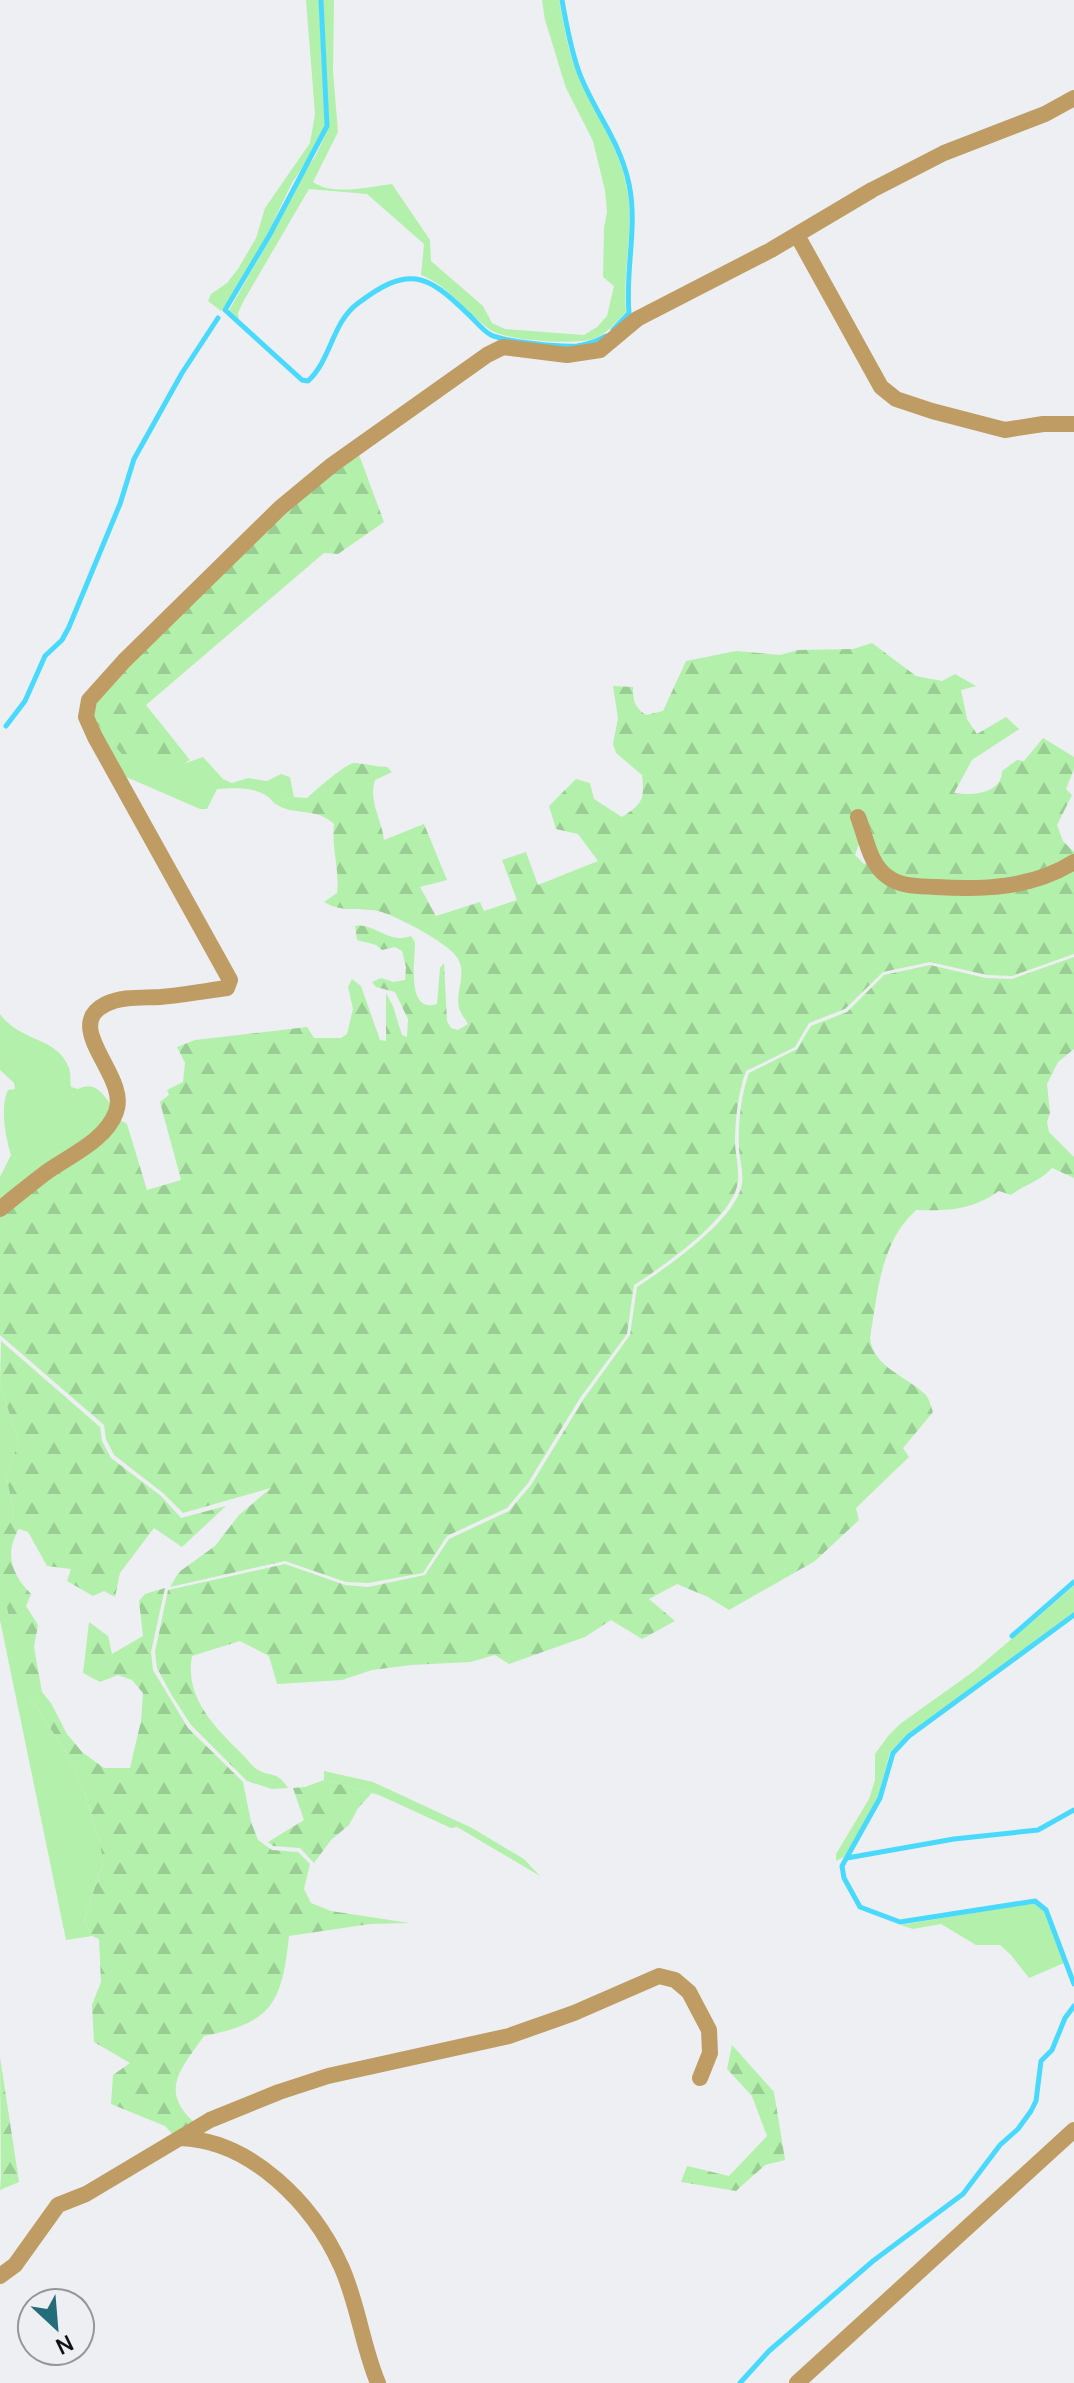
<svg xmlns="http://www.w3.org/2000/svg" width="1074" height="2383" font-family="Manrope,sans-serif">
	<style>
		.grass { fill: #b3f0ac }
		.forest { fill: url(#forest-firs) }
		.lines { fill: none; stroke-linecap: round; stroke-linejoin: round }
		.stream { stroke: #48d9fd; stroke-width: 5 }
		.street { stroke: #be9c63; stroke-width: 16 }
	</style>
	<defs>
		<pattern id="forest-firs" width="22" height="20" patternUnits="userSpaceOnUse" patternTransform="scale(2)"><rect width="22" height="20" fill="#b3f0ac"/><path d="M5 1l3.5 6h-7zM16 11l3.5 6h-7z" fill="#99cd93"/></pattern>
	</defs>
	<rect width="100%" height="100%" fill="#eeeff2"/>
	<!-- grass -->
	<path class="grass" d="M 306,0 L 319,0 L 325,126 L 312,153 L 292,183 L 267,235 L 232,297 L 221,311 L 208,301 L 211,294 L 227,283 L 238,269 L 256,238 L 265,208 L 310,143 L 315,114 Z
		M 323,0 L 334,0 L 333,71 L 338,132 L 313,182 C 333,196 368,187 392,184 L 430,240 L 431,261 L 483,306 L 492,323 L 505,329 L 584,335 L 597,327 L 607,316 L 614,286 L 603,277 L 604,228 L 607,212 L 605,191 L 593,141 L 566,88 L 545,20 L 542,0 L 559,0 C 564,24 568,55 579,77 C 595,113 617,144 626,183 C 636,226 622,268 626,312 C 616,322 607,334 593,339 C 575,345 504,341 489,329 C 465,311 449,286 421,275 L 424,244 L 367,194 L 309,189 L 243,302 L 238,313 L 239,321 L 228,312 L 271,237 L 296,185 L 316,155 L 329,127 Z
		M 93,721 L 105,729 L 114,744 L 183,764 L 203,757 L 223,779 L 232,783 L 248,778 L 267,781 L 281,774 L 290,777 L 294,797 L 274,803 C 262,786 235,788 217,789 L 207,809 L 200,809 L 124,776 Z
		M 0,1014 C 21,1043 57,1036 69,1068 C 71,1074 70,1080 71,1087 L 78,1089 C 95,1080 103,1094 112,1106 L 105,1124 L 0,1204 L 0,1177 L 11,1155 C 5,1136 0,1106 8,1090 L 15,1089 L 14,1083 L 0,1070 Z
		M 0,1385 L 19,1442 L 6,1474 L 14,1515 L 4,1533 L 29,1696 L 66,1752 L 84,1791 L 100,1843 L 103,1863 L 84,1920 L 92,1936 L 66,1940 L 0,1620 Z
		M 1074,1586 L 1074,1612 L 908,1734 L 890,1752 L 878,1797 L 866,1821 L 844,1857 L 836,1861 L 836,1854 L 869,1799 L 875,1780 L 875,1754 L 888,1736 L 900,1724 L 974,1671 Z
		M 324,1771 L 373,1782 L 472,1828 L 524,1859 L 540,1876 L 457,1827 L 451,1828 L 379,1795 L 324,1780 Z
		M 1035,1903 L 1044,1912 L 1064,1963 L 1029,1978 L 1011,1955 L 1000,1945 L 976,1945 L 941,1924 L 913,1929 L 900,1925 Z"/>
	<!-- forest -->
	<path class="forest" d="M 358,452 L 384,522 L 338,554 L 324,553 L 146,705 L 190,760 L 183,764 L 181,768 C 168,766 140,764 129,759 C 115,752 110,732 93,721 L 97,698 L 283,510 Z
		M 872,643 L 916,676 L 942,681 L 955,674 L 976,686 L 961,690 L 967,719 L 977,734 L 1006,717 L 1019,729 L 972,760 L 954,793 C 971,796 1002,794 1002,771 L 1017,760 L 1024,761 L 1043,738 L 1074,757 L 1074,769 L 1066,789 L 1072,795 L 1057,825 L 1063,841 L 1074,852 L 1074,858 C 1067,863 1060,868 1053,871 C 1020,884 920,896 890,875 C 870,862 870,835 860,816 L 855,820 L 860,841 L 855,855 L 864,864 L 870,862 C 876,871 882,879 892,884 C 902,890 917,888 929,889 C 980,892 1029,893 1074,866 L 1074,954 L 1012,976 L 987,975 L 930,962 L 883,972 L 845,1009 L 809,1023 L 795,1047 L 746,1071 C 738,1093 735,1120 735,1144 C 736,1156 739,1169 738,1181 C 735,1217 662,1267 634,1285 L 627,1334 L 580,1398 L 528,1483 L 507,1508 L 447,1536 L 423,1573 L 368,1583 L 346,1582 L 285,1561 L 170,1587 L 179,1572 L 215,1546 L 239,1515 L 271,1488 L 183,1513 L 163,1493 L 114,1455 L 106,1439 L 104,1425 L 0,1335 L 0,1213 L 104,1136 L 117,1118 L 127,1124 L 147,1190 L 181,1180 L 160,1102 L 169,1095 L 167,1090 L 183,1082 L 185,1063 L 177,1047 L 195,1040 L 307,1027 L 314,1038 L 341,1038 L 347,1034 L 353,1009 L 348,987 L 352,979 L 361,986 L 380,1040 L 386,1041 L 386,993 L 393,1006 L 402,1035 L 407,1037 L 408,1019 L 395,992 L 376,987 L 372,982 L 381,978 L 393,982 L 405,980 L 406,967 L 402,951 L 395,947 L 382,950 L 376,945 L 357,940 L 355,926 C 374,922 388,945 411,936 L 415,942 C 415,960 406,1014 437,1004 L 440,968 L 444,963 L 447,1021 L 451,1028 L 458,1030 L 468,1024 C 466,1020 460,1013 459,1008 C 455,992 467,975 458,959 C 451,944 395,915 378,911 C 359,907 342,913 324,902 L 337,893 C 340,869 331,848 334,824 C 315,806 293,817 274,803 L 294,797 L 307,798 C 315,791 346,763 354,763 C 362,763 377,767 387,767 L 392,772 L 375,780 C 368,801 382,820 384,840 L 424,824 L 447,880 L 420,887 L 436,916 L 480,902 L 484,911 L 517,900 L 502,860 L 526,852 L 538,885 L 598,861 L 578,834 L 556,829 L 549,806 L 576,779 L 590,783 L 594,799 L 622,817 C 642,804 645,800 642,775 L 616,753 L 613,744 L 618,718 L 613,686 L 633,687 C 633,700 634,707 646,715 L 663,711 L 686,661 L 736,651 L 780,655 L 798,650 L 853,649 Z
		M 1074,957 L 1074,1049 L 1058,1062 L 1047,1084 L 1050,1113 L 1047,1122 L 1049,1132 L 1074,1157 L 1074,1178 L 1052,1168 C 1041,1181 1025,1184 1011,1195 L 999,1191 C 971,1210 950,1211 916,1210 C 880,1243 878,1292 870,1338 C 873,1367 906,1376 925,1394 C 929,1398 931,1406 933,1412 L 903,1448 L 909,1457 L 856,1508 L 859,1520 L 815,1561 L 729,1610 L 708,1597 L 677,1584 L 649,1599 L 675,1621 L 642,1639 L 611,1620 L 585,1637 L 509,1664 L 495,1655 L 470,1662 L 411,1665 L 372,1670 L 342,1680 L 277,1684 L 269,1656 L 240,1641 L 192,1656 C 184,1699 217,1729 245,1757 C 249,1761 252,1767 258,1770 C 273,1778 276,1770 288,1788 L 272,1789 L 247,1781 L 191,1725 L 171,1694 L 157,1668 L 155,1652 L 168,1590 L 285,1564 L 345,1585 L 368,1587 L 425,1575 L 449,1539 L 509,1511 L 531,1485 L 583,1400 L 630,1335 L 637,1287 C 666,1268 736,1220 742,1184 C 744,1172 739,1158 739,1146 C 738,1123 741,1095 749,1073 L 797,1049 L 811,1026 L 847,1012 L 884,975 L 930,965 L 986,978 L 1012,979 Z
		M 1,1341 L 100,1427 L 102,1441 L 111,1458 L 161,1496 L 181,1518 L 226,1506 L 182,1547 L 154,1528 L 120,1573 L 115,1597 L 104,1591 L 93,1596 L 67,1581 L 71,1569 L 47,1566 L 28,1532 L 19,1529 C 4,1554 12,1575 31,1594 L 26,1606 L 38,1625 L 34,1647 L 42,1692 L 51,1703 L 67,1734 L 82,1752 L 104,1768 L 130,1768 L 141,1721 L 143,1693 L 132,1680 L 118,1675 L 100,1682 L 83,1673 L 89,1622 L 108,1636 L 112,1654 L 143,1636 L 139,1601 L 145,1594 L 165,1588 L 151,1652 L 153,1670 L 188,1728 L 243,1782 L 251,1822 L 258,1840 L 272,1850 L 298,1852 L 310,1864 L 304,1889 L 311,1903 L 331,1911 L 409,1923 L 370,1924 L 289,1936 C 282,2003 272,2023 204,2036 C 180,2070 158,2092 197,2125 L 175,2137 L 165,2126 L 111,2104 L 113,2075 L 130,2063 L 94,2042 L 92,2005 L 101,1982 L 99,1939 L 92,1936 L 84,1920 L 103,1863 L 100,1843 L 84,1791 L 66,1752 L 29,1696 L 15,1648 L 0,1572 L 4,1533 L 14,1515 L 6,1474 L 19,1442 L 0,1385 Z
		M 324,1780 L 372,1793 L 358,1808 L 349,1825 L 331,1840 L 314,1863 L 300,1848 L 273,1846 L 268,1842 L 304,1820 L 293,1788 L 305,1787 Z
		M 732,2045 L 774,2092 L 785,2160 L 765,2165 L 736,2191 L 681,2182 L 687,2166 L 729,2176 L 767,2136 L 752,2096 L 727,2069 Z
		M 0,2057 L 19,2182 L 0,2190 L 1,2177 Z"/>
	<g class="lines">
		<!-- stream -->
		<path class="stream" d="M 321,0 L 327,126 L 269,236 L 225,310 L 302,380 L 308,381 C 331,360 332,323 357,304 C 408,265 426,273 468,314 C 475,320 483,331 491,335 C 506,342 560,347 577,346 C 587,345 597,341 606,336
			M 562,0 C 566,23 571,50 579,72 C 594,112 619,138 629,184 C 638,227 625,269 629,313 L 613,330
			M 6,726 L 25,701 L 45,656 L 62,640 L 69,627 L 120,504 L 134,459 L 182,373 L 218,318
			M 1074,1615 L 909,1736 L 893,1753 L 880,1798 L 842,1866 L 844,1878 L 860,1907 L 900,1922 L 1035,1901 L 1046,1910 L 1074,1984
			M 1012,1636 L 1074,1582
			M 847,1858 L 954,1839 L 1038,1830 L 1074,1810
			M 740,2383 L 769,2351 L 873,2261 L 963,2194 L 1000,2145 L 1018,2129 L 1031,2111 L 1036,2101 L 1041,2061 L 1052,2050 L 1065,2018 L 1074,2006"/>
		<!-- street -->
		<path class="street" d="M 797,235 L 881,387 L 896,399 L 932,411 L 1005,430 L 1043,424 L 1074,424
			M 858,817 C 866,837 869,864 888,877 C 901,887 920,886 936,887 C 984,890 1033,888 1074,862
			M 0,1209 C 16,1196 32,1183 48,1171 C 71,1155 106,1140 116,1112 C 130,1076 60,1027 106,1004 C 122,996 143,998 160,997 C 183,995 205,991 227,988 L 230,980 L 95,737 L 86,717 L 89,700 L 124,661 L 280,508 L 332,465 L 487,355 L 503,347 L 567,355 L 600,350 L 637,319 L 771,250 L 872,190 L 944,153 L 1045,114 L 1074,98
			M 180,2138 C 251,2140 313,2204 341,2266 C 358,2303 362,2345 378,2383
			M 0,2276 L 15,2265 L 58,2205 L 86,2194 L 210,2120 L 279,2092 L 328,2076 L 509,2036 L 574,2013 L 659,1976 L 675,1980 L 689,1992 L 709,2030 L 710,2053 L 700,2078
			M 797,2383 L 1074,2130"/>
	</g>
	<!-- north arrow -->
	<g transform="translate(56 2327) rotate(154)"><circle r="38" fill="#eeeff2" stroke="#959698" stroke-width="2"/>
	<path d="M0-6L14 30L0 20L-14 30Z" fill="#256c7a"/>
	<text y="-12" font-size="22" font-weight="bold" text-anchor="middle" fill="#101112">N</text>
	</g>
</svg>
